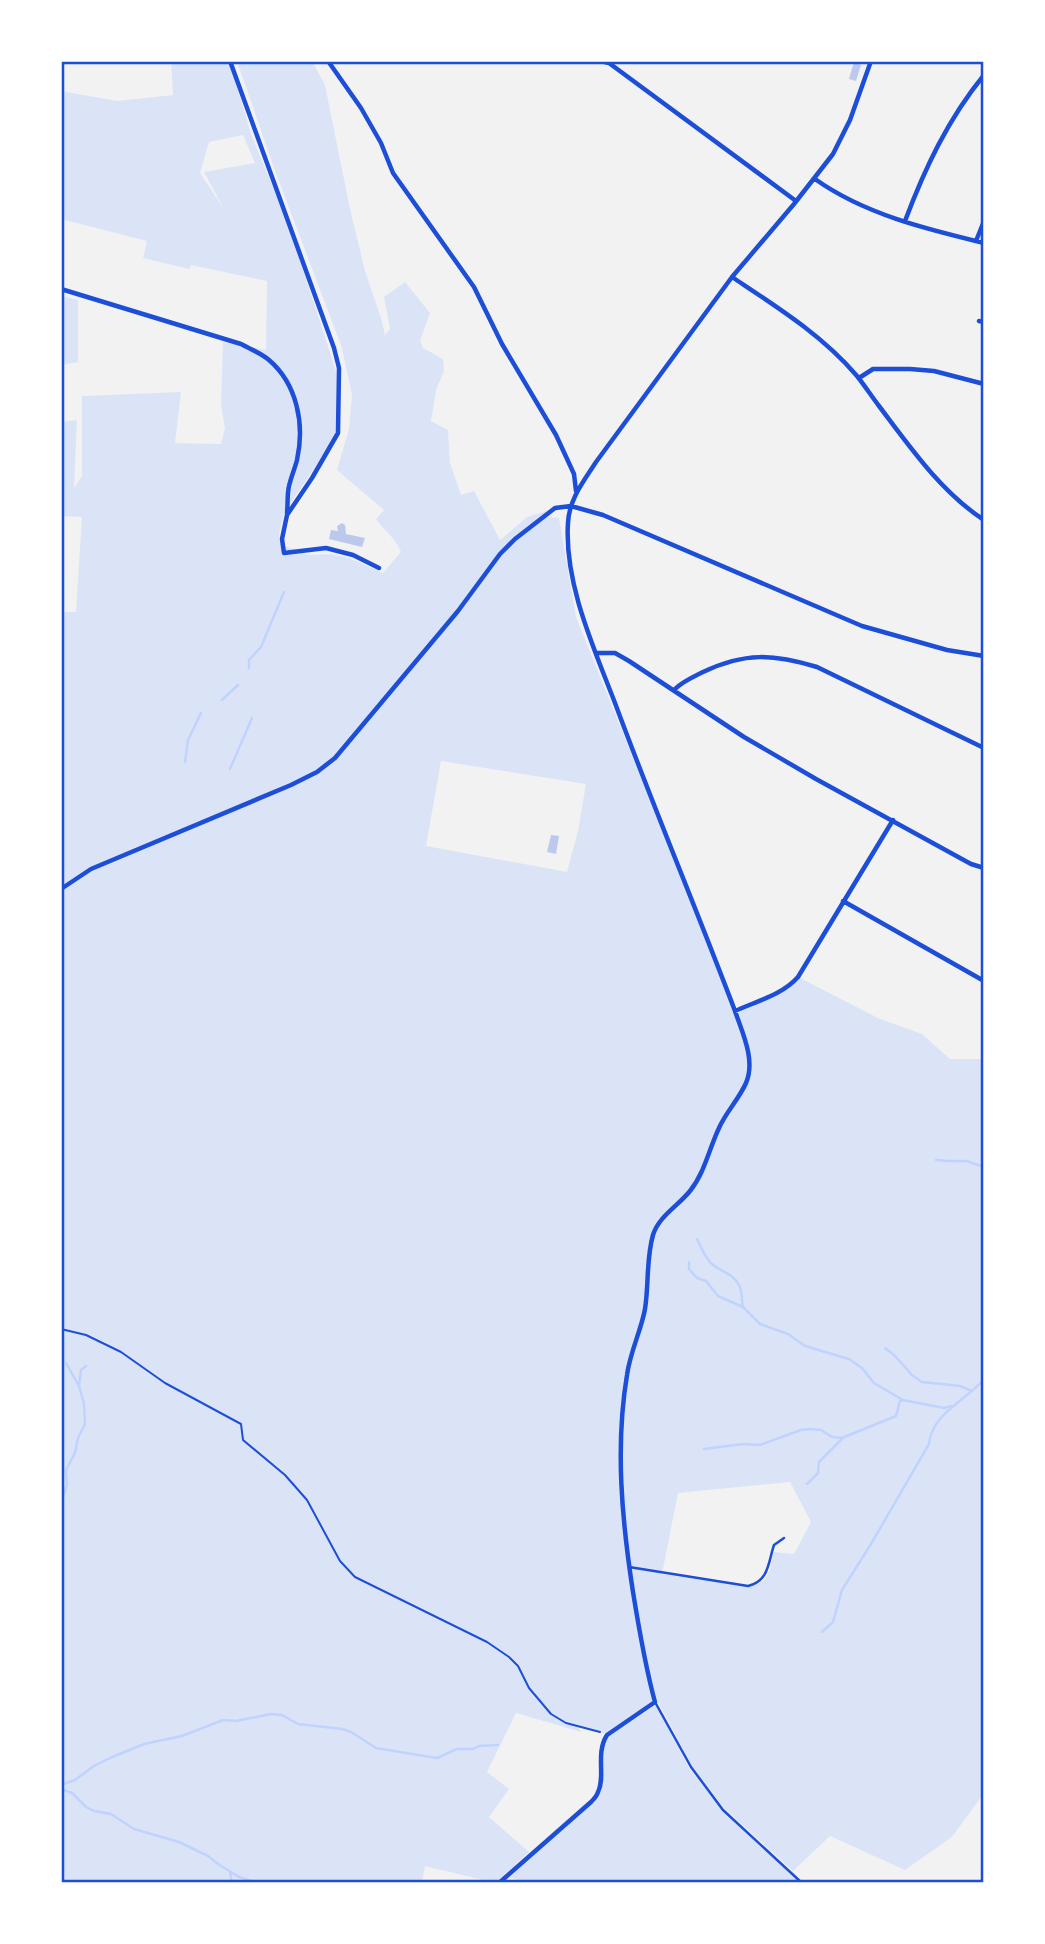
<svg xmlns="http://www.w3.org/2000/svg" width="1045" height="1944" font-family="'Public Sans',sans-serif">
	<style>
		.green { fill: #dbe4f7; fill-rule: evenodd }
		.lines { fill: none; stroke-linecap: round; stroke-linejoin: round }
		.stream { stroke: #bfd3fe; stroke-width: 2.5 }
		.building { fill: #bdc9ec }
		.path { stroke: #1d4ed8; stroke-width: 2 }
		.service { stroke: #1d4ed8; stroke-width: 2.5 }
		.minor { stroke: #1d4ed8; stroke-width: 4.5 }
		.neatline { fill: none; stroke: #1d4ed8; stroke-width: 2.5 }
	</style>
	<rect width="100%" height="100%" fill="#f2f2f2"/>
	<!-- green -->
	<path class="green" d="M 171,61 L 229,61 L 252,137 L 288,223 L 336,371 L 337,434 L 284,513 L 279,534 L 280,544 L 308,555 L 331,554 L 349,558 L 383,573 L 401,552 C 395,537 385,532 376,519 L 384,510 L 337,470 L 349,429 L 352,395 L 342,348 L 274,168 L 237,61 L 312,61 L 325,85 L 350,209 L 365,271 L 381,318 L 385,335 L 390,329 L 384,297 L 405,282 L 430,313 L 420,341 L 423,348 L 443,359 L 444,371 L 436,390 L 431,421 L 448,430 L 450,463 L 461,495 L 474,491 L 500,540 L 527,517 L 546,511 L 550,517 L 559,518 L 576,617 L 735,1010 L 780,992 L 798,977 L 880,1019 L 922,1034 L 950,1059 L 984,1059 L 984,1793 L 952,1837 L 905,1870 L 830,1836 L 793,1871 L 725,1809 L 692,1766 L 658,1702 L 653,1687 L 655,1703 L 607,1734 L 577,1726 L 581,1732 L 516,1713 L 487,1772 L 509,1789 L 489,1817 L 529,1852 L 495,1883 L 425,1866 L 422,1883 L 61,1883 L 61,612 L 76,612 L 82,517 L 61,516 L 61,422 L 77,420 L 74,488 L 82,476 L 82,396 L 181,392 L 175,443 L 221,444 L 225,428 L 221,405 L 223,342 L 266,350 L 267,281 L 191,265 L 189,269 L 143,258 L 147,241 L 61,219 L 61,91 L 117,101 L 173,95 ZM 243,135 L 255,163 L 204,172 L 224,209 L 200,173 L 209,142 ZM 441,761 L 586,784 L 578,831 L 567,872 L 426,846 ZM 790,1482 L 811,1522 L 794,1554 L 774,1552 C 769,1571 771,1582 749,1587 L 662,1574 L 678,1493 Z
		M 61,296 L 78,300 L 78,362 L 61,365 Z
		M 656,1705 L 689,1768 L 723,1811 L 800,1883 L 529,1883 L 508,1877 L 593,1803 C 596,1799 601,1794 602,1788 C 606,1771 599,1753 609,1736 Z"/>
	<g class="lines">
		<!-- stream -->
		<path class="stream" d="M 249,668 L 249,660 L 261,647 L 284,592
			M 222,700 L 238,685
			M 185,762 L 188,740 L 201,713
			M 230,769 L 252,718
			M 936,1160 L 948,1161 L 966,1161 L 984,1167
			M 697,1239 C 701,1247 705,1258 712,1264 C 721,1272 733,1273 739,1285 C 743,1292 741,1300 743,1307
			M 689,1262 L 689,1269 L 697,1278 L 706,1281 L 718,1296 L 743,1307 L 760,1324 L 788,1334 L 805,1346 L 849,1359 L 862,1368 L 874,1383 L 903,1400
			M 885,1348 L 895,1356 L 912,1375 L 922,1382 L 960,1386 L 972,1391
			M 79,1385 L 81,1370 L 86,1366
			M 704,1449 L 743,1444 L 760,1445 L 801,1430 L 810,1429 L 821,1430 L 832,1437 L 842,1438 L 896,1416 L 900,1401 L 903,1400 L 944,1408 L 951,1406
			M 807,1484 L 818,1473 L 819,1462 L 842,1439
			M 61,1502 L 67,1485 L 66,1470 L 75,1453 L 78,1438 L 85,1424 L 84,1404 L 79,1386 L 66,1363
			M 822,1632 L 833,1622 L 842,1590 L 871,1544 L 929,1444 C 932,1413 966,1401 984,1379
			M 61,1785 L 75,1780 L 94,1766 L 110,1758 L 144,1744 L 182,1736 L 223,1720 L 236,1721 L 271,1714 L 282,1715 L 298,1724 L 342,1729 L 351,1732 L 376,1748 L 412,1754 L 437,1758 L 457,1749 L 473,1749 L 479,1746 L 498,1745
			M 61,1789 L 72,1793 L 86,1807 L 94,1811 L 111,1814 L 134,1829 L 179,1842 L 208,1856 L 218,1864 L 239,1877 L 258,1883
			M 230,1872 L 232,1883"/>
	</g>
	<!-- building -->
	<path class="building" d="M 854,62 L 861,65 L 856,81 L 849,79 Z
		M 342,523 L 345,525 L 346,534 L 365,538 L 362,547 L 329,539 L 331,530 L 338,531 L 337,526 Z
		M 551,835 L 559,836 L 556,854 L 547,852 Z"/>
	<g class="lines">
		<!-- path -->
		<path class="path" d="M 61,1329 L 86,1335 L 121,1352 L 165,1383 L 241,1424 L 243,1440 L 285,1475 L 307,1500 L 340,1561 L 355,1577 L 487,1642 L 509,1657 L 518,1666 L 529,1688 L 551,1714 L 566,1723 L 600,1732"/>
		<!-- service -->
		<path class="service" d="M 629,1567 L 748,1586 C 769,1581 768,1563 774,1545 L 784,1538
			M 655,1702 L 691,1767 L 723,1810 L 802,1883"/>
		<!-- minor -->
		<path class="minor" d="M 230,61 L 334,348 L 339,368 L 338,433 L 312,478 L 287,515 L 282,539 L 284,553 L 326,548 L 353,555 L 379,568
			M 328,61 L 361,108 L 381,143 L 393,173 L 474,287 L 502,344 L 556,435 L 574,474 L 576,491
			M 600,61 L 609,63 L 796,201
			M 815,179 C 864,214 926,229 984,243
			M 905,221 C 925,168 948,119 984,75
			M 976,241 L 984,221
			M 732,277 C 777,307 822,335 857,376 C 865,386 872,397 879,406 C 910,447 941,492 984,520
			M 61,289 L 241,344 C 250,349 261,353 269,360 C 297,384 305,424 297,460 C 295,468 291,477 289,486 C 287,494 288,504 287,513
			M 979,321 L 984,322
			M 859,378 L 873,369 L 910,369 L 934,371 L 984,384
			M 596,653 L 615,653 L 629,661 L 744,737 L 816,779 L 971,864 L 984,868
			M 675,689 C 683,681 693,677 703,672 C 745,652 773,654 817,667 L 984,748
			M 61,889 L 91,869 L 291,785 L 317,772 L 335,758 L 458,611 L 500,554 L 515,539 L 555,508 L 571,506 L 603,515 L 862,626 L 947,650 L 984,656
			M 843,901 L 984,981
			M 735,1011 C 757,1001 782,995 798,977 L 893,820
			M 499,1883 L 591,1802 C 594,1799 597,1796 598,1792 C 606,1776 595,1754 607,1735 L 655,1702 C 645,1666 639,1629 633,1592 C 622,1521 615,1447 627,1375 C 630,1352 641,1331 645,1309 C 649,1284 646,1259 653,1235 C 659,1216 678,1206 690,1191 C 705,1172 709,1149 719,1128 C 726,1112 739,1099 746,1083 C 756,1060 742,1032 735,1011 C 696,908 653,806 615,703 C 594,648 564,583 568,523 C 569,499 584,481 596,462 L 732,277 L 794,204 L 833,154 L 850,120 L 871,61"/>
	</g>
	<!-- border -->
	<rect width="1045" height="1944" fill="none" stroke="#ffffff" stroke-width="126"/>
	<rect x="63" y="63" width="919" height="1818" class="neatline"/>
</svg>
